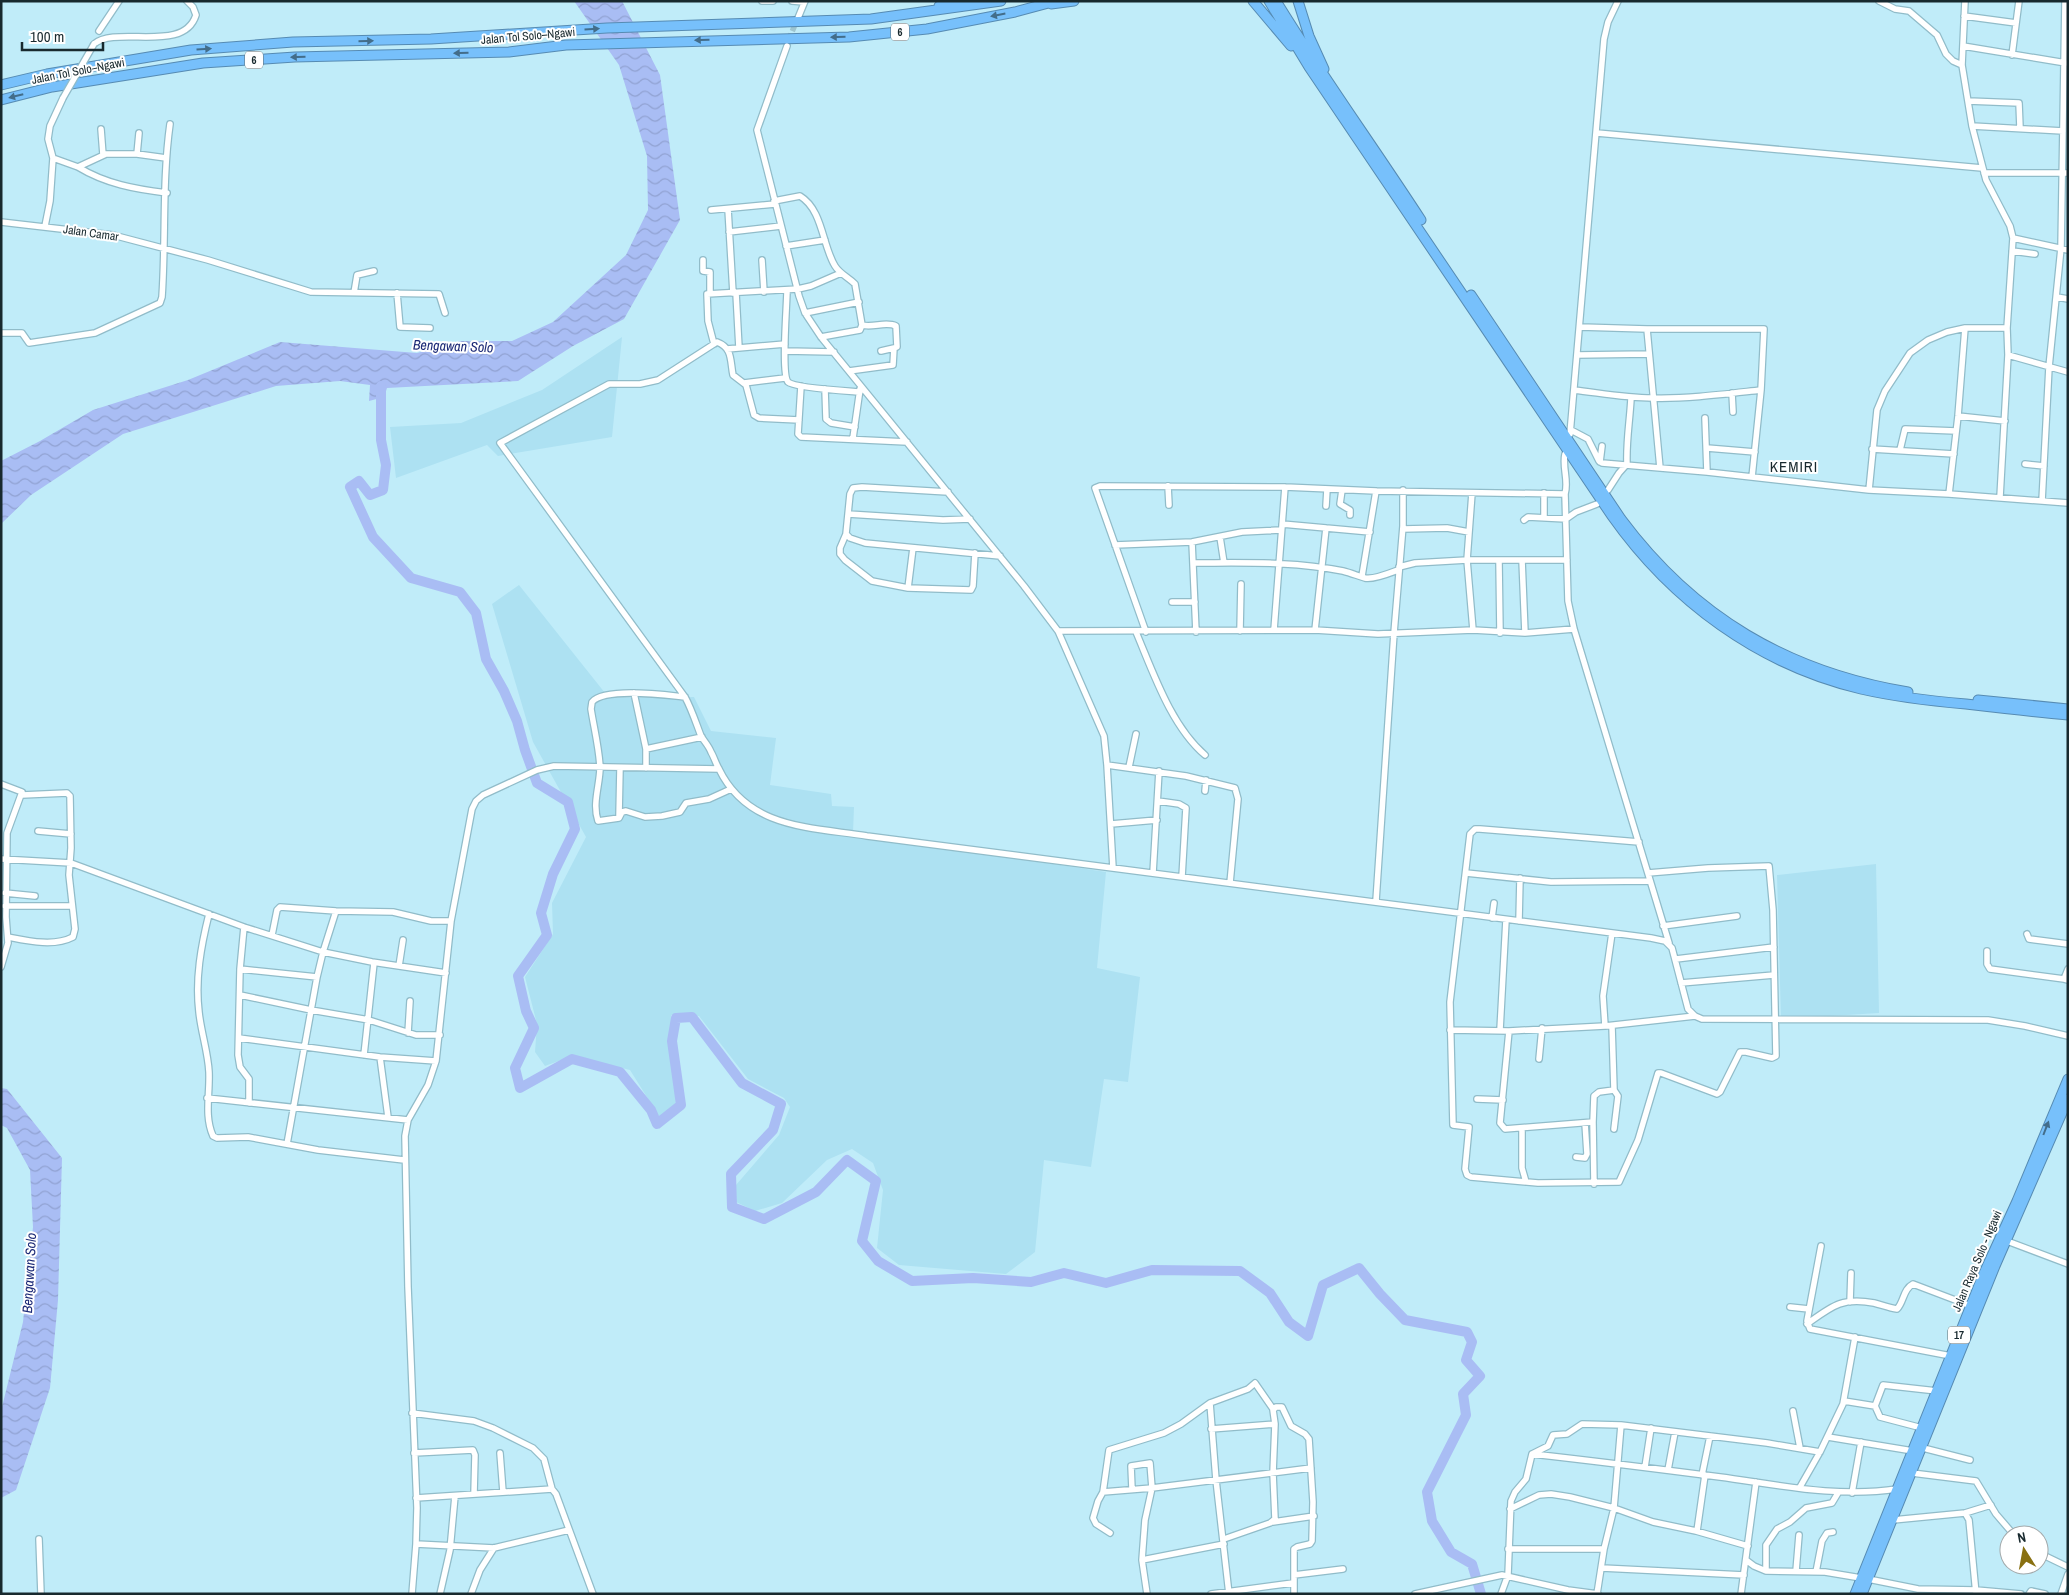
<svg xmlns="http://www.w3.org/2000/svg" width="2069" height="1595" font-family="'Archivo Narrow',sans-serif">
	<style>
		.built { fill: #ade1f2 }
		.water { fill: url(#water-waves) }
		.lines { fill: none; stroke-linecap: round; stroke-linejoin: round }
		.river { stroke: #a9bdf4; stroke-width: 10 }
		.minor-tunnel { stroke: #9ec5d0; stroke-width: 5.5; stroke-dasharray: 5.5 3; stroke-linecap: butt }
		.minor-casing { stroke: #91bcc9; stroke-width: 8 }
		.highway-casing { stroke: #568bb3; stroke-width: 11 }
		.minor { stroke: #fff; stroke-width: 5.5 }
		.highway { stroke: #77c0fb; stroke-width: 9 }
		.minor-bridge-casing { stroke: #91bcc9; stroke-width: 8; stroke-linecap: butt }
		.minor-bridge { stroke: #fff; stroke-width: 5.5 }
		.oneway { fill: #436d8a }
		.labels { text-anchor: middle; stroke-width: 4; stroke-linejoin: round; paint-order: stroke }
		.shield { fill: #fff; stroke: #5d696d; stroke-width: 1 }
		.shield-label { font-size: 11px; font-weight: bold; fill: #18292e }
		.street-label { font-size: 12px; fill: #18292e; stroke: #fff }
		.water-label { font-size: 14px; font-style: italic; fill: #1b2976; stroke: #fff }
		.quarter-label { font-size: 15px; letter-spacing: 1px; fill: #18292e; stroke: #fff }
	</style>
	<defs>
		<pattern id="water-waves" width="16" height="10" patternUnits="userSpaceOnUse" patternTransform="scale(1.25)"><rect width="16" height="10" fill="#a9bdf4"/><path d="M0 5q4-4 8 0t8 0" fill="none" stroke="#91a2d2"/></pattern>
	</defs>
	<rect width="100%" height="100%" fill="#c0ecf9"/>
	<!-- built -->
	<path class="built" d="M 622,337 L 612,437 L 498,456 L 487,445 L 396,478 L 390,427 L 461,423 L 542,390 Z
		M 519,585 L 609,698 L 694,697 L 711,731 L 776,738 L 770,785 L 831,794 L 832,806 L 854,807 L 853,833 L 1106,872 L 1097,968 L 1140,977 L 1128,1082 L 1104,1079 L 1091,1167 L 1044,1160 L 1035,1252 L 1006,1274 L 899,1265 L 877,1248 L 883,1190 L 873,1163 L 852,1149 L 827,1160 L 782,1203 L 755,1211 L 736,1202 L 736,1185 L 779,1135 L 790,1107 L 784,1098 L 748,1079 L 699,1016 L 671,1015 L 676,1105 L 660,1118 L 630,1070 L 572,1056 L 545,1066 L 535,1052 L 537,1024 L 525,977 L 553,934 L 552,903 L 586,837 L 533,742 L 492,604 Z
		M 1876,864 L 1879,1013 L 1781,1019 L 1777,875 Z"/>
	<!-- water -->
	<path class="water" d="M 574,1 L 622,1 L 660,75 L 680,220 L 624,319 L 573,346 L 518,381 L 387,388 L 384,397 L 369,401 L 370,385 L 340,381 L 276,386 L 123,434 L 31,495 L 1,524 L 1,461 L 40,441 L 93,410 L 188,380 L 280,342 L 417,353 L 461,341 L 512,341 L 553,322 L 626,255 L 648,210 L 647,156 L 619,65 Z
		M 1,1088 L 7,1089 L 62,1158 L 58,1300 L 50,1388 L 16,1490 L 1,1498 L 1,1411 L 23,1322 L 33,1227 L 30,1170 L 7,1128 L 1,1125 Z"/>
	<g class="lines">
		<!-- river -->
		<path class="river" d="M 381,386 L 381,440 L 386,465 L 383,490 L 370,495 L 359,481 L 350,487 L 373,537 L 411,578 L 460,592 L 476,613 L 486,659 L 504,691 L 517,721 L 525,750 L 537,783 L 568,802 L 575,829 L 553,874 L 541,913 L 547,935 L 518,976 L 526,1011 L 534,1028 L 515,1068 L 520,1088 L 572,1059 L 620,1072 L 651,1110 L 657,1124 L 681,1105 L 672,1041 L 676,1018 L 692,1017 L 742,1083 L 781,1104 L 773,1130 L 731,1174 L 732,1207 L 764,1219 L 816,1192 L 847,1160 L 876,1181 L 862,1241 L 878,1261 L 912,1281 L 973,1278 L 1031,1282 L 1064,1273 L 1106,1283 L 1152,1270 L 1240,1271 L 1270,1293 L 1289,1322 L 1308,1336 L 1323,1285 L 1359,1268 L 1380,1294 L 1405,1320 L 1467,1332 L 1472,1342 L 1466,1360 L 1480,1376 L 1463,1394 L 1466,1415 L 1427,1492 L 1432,1521 L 1451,1552 L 1472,1564 L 1481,1594"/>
		<!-- minor-tunnel -->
		<path class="minor-tunnel" d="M 789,39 L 797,20"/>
		<!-- minor casing -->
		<g class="minor-casing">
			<path id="minor" d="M 762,1 L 773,1
				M 792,1 L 804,2
				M 1879,1 L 1895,9 L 1909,11 L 1937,35 L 1946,54 L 1953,61 L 1962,65
				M 1965,1 L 1962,65 L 1972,126 L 1986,180 L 2010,226 L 2013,238 L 2007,328 L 2008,355 L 2068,372
				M 1964,16 L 2016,23
				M 798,18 L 805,1
				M 99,31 L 119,1
				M 94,44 C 117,25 184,54 196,15 L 193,7 L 187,1
				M 787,46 L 757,130 L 799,296 L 805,313 L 821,337 L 1024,586 L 1058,631 L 1104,736 L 1107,765 L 1113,868
				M 1963,46 L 2066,63
				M 2012,55 L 2019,1
				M 1968,101 L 2019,103 L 2020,128
				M 1972,126 L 2063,131
				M 101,129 L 103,155
				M 1597,133 L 1982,168
				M 137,154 L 139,133
				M 53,158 L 78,167 L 106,154 L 137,154 L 166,158
				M 78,167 C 106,184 135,189 167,193
				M 1984,173 L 2068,173
				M 774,201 L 800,196 C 823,210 822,245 835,266 C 840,274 848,277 855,284 L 862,325 C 873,328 886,321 896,326 L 897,347 L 894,348 L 893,365 L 849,371
				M 728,209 L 733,293
				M 711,210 L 775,204
				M 1,222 L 113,235 L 208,260 L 311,292 L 439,294 L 445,313
				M 45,226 L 50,201 L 53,158 L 48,139 L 50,126 L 63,98
				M 729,232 L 781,226
				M 2013,238 L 2068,250
				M 786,246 L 825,240
				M 2012,251 L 2035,254
				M 703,260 L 703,271 L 710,272 L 710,293
				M 762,260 L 764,292
				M 787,290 C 787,305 781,374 788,382 C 794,388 848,391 860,392
				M 354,293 L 357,275 L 374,271
				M 397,293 L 400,327 L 430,328
				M 736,293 L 739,348
				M 2057,297 L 2068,299
				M 805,313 L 859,302
				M 1580,327 L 1647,329 L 1764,329 L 1761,390 L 1752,477
				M 1647,329 L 1660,468
				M 1,333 L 22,333 L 29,343 L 95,333 L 160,303 L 162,297 C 166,240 162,181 170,124
				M 821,337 L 860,330 L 862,325
				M 714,344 L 708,321 L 707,294 L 798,289 L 811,286 L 841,273
				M 727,349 L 785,344
				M 785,351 L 834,352
				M 881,351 L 894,348
				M 1577,355 L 1649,354
				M 744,383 L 785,378
				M 801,386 L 798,434 L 801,437 L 907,442
				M 825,389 L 826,419 L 831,423 L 855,427
				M 1574,390 C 1600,393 1626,398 1652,398 C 1688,399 1725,394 1761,390
				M 1732,393 L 1733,412
				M 1958,416 L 2005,421
				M 1705,418 L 1707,472
				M 799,420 L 759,418 L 754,415 L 746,385 L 733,375 C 730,361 733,348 717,342 L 658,380 L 640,384 L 609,384 L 500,443 L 685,697 C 692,710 696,723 701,736 C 704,741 709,746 711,752 C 714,757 716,764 719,769 C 748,829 811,827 867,836 L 1651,938 L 1665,941 L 1672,948 L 1688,1009 L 1695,1016 L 1702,1019 L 1988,1020 L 2025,1026 L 2068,1036
				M 1571,430 L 1588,439 L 1599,461 L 1602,463 L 1707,472 L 1869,490 L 1949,494 L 2068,503
				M 1570,434 L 1604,39 L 1608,22 L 1618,1
				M 853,438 L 860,389
				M 1707,448 L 1755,452
				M 1872,449 L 1954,454
				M 1900,450 L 1905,429 L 1956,431
				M 1565,454 C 1562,468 1569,480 1565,494 L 1568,601 L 1574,629 L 1669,943
				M 1600,462 L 1602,446
				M 2025,464 L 2044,466
				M 1168,486 L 1169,505
				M 1342,490 L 1340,504 L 1350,510 L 1350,515
				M 1608,490 L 1619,473 L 1627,464 C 1626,441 1630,420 1631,398
				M 1869,490 L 1877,410 L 1885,391 L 1910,353 L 1928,340 L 1947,332 L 1965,328 L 2007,328
				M 948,492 L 862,487 L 853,488 L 850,494 L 846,534 L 850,538 L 865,543 L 1000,556
				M 1472,493 L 1467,560 L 1473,630
				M 1949,494 L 1958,416 L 1965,328
				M 2000,497 L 2008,355
				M 2042,501 L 2049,367 L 2061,248 L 2065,1
				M 1326,506 L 1327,489
				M 848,514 L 943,520 L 970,519
				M 1544,518 L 1544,493
				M 1524,520 L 1528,517 L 1566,519 L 1576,512 L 1597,504
				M 1282,524 L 1370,532
				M 1403,529 L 1447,528 L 1469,532
				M 846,534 L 840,548 L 840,554 L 845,560 L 872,581 L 908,588 L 971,590 L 973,586 L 975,553
				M 1220,537 L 1224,563
				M 1192,542 L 1196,632
				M 1115,545 L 1192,542 L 1242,532 L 1281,530
				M 1522,560 L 1525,633
				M 1499,561 L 1500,633
				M 1193,563 C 1243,563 1295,561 1343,571 C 1351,573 1358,576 1365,578 C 1373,580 1390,573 1398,570
				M 1399,567 L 1415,563 L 1467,560 L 1567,560
				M 1362,576 L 1376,491
				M 908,588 L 913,548
				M 1172,602 L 1195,602
				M 1274,630 L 1285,487
				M 1315,630 L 1326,528
				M 1058,631 L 1315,630 L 1378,634 L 1473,630 L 1525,633 L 1574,629
				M 1240,631 L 1241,584
				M 1136,632 C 1153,672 1171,726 1205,755
				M 1146,632 L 1095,488 L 1100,486 L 1285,487 L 1376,491 L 1565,494
				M 634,693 L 646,749 L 646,768
				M 685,697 C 665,695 605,687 592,702 L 591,709 C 594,728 599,748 600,767 C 600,785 592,803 598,821 L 619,818 L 622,812 L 626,811 L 645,817 L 662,816 L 680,812 L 686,803 L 709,799 L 731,789
				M 646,749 L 702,737
				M 1107,765 L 1186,776 L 1235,788 L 1238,799 L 1230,883
				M 1129,767 L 1136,734
				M 1,784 L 22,792 L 7,833 L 6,917 L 8,943 L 1,967
				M 1205,791 L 1206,780
				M 1158,801 L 1179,804 L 1186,808 L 1182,877
				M 619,816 L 620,768
				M 1111,824 L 1157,820
				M 38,831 L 71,834
				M 1639,842 L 1480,829 L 1475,829 L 1470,834 L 1450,1002 L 1453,1125 L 1469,1127 L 1465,1169 L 1467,1175 L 1471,1177 L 1538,1183 L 1619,1182 L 1638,1140 L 1658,1073 L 1661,1073 L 1717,1094 L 1720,1092 L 1740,1052 L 1746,1052 L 1772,1058 L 1776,1056 L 1773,910 L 1769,866 L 1708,868 L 1648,873
				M 1,859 L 71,863 L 244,927 L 323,952 L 372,962 L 446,973
				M 1153,873 L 1159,771
				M 1466,873 L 1551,882 L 1650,881
				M 5,893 L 35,896
				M 1376,901 L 1394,633 L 1403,526 L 1403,490
				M 5,906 L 72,906
				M 209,914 C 201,946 195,979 199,1012 C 201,1032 208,1052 209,1072 C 210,1094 204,1116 213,1136 L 217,1138 L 248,1137 L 318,1150 L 404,1160
				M 1492,918 L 1494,903
				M 1519,921 L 1520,878
				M 1663,926 L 1737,916
				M 244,927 L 240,969 L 238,1055 L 240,1067 L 249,1079 L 249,1103
				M 2027,934 L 2029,939 L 2068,944
				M 272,935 L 277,910 L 280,907 L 336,911 L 393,912 L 431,921 L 451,921
				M 8,937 C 28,941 54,947 73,937 L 75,929 L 69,875 L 71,848 L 70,796 L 67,793 L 22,795
				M 1987,951 L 1987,964 L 1990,969 L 2064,979
				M 1676,959 L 1774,947
				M 399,966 L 403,940
				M 240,969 L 317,977
				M 2068,969 L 2064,979 L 2068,980
				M 1681,983 L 1774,975
				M 240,995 L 311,1010 L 369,1020 L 416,1035 L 440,1035
				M 1605,1026 L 1603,996 L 1612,933
				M 1450,1030 L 1509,1031 L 1605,1026 L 1695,1016
				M 1500,1030 L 1506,920
				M 1509,1031 L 1500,1123 L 1505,1129 L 1593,1122 L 1594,1096 L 1599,1092 L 1614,1090 L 1612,1026
				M 408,1033 L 410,1001
				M 239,1038 L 380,1057 L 436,1061
				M 364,1055 L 374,963
				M 380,1057 L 388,1117
				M 1539,1059 L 1542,1028
				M 1614,1090 L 1618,1096 L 1614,1129
				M 207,1098 L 408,1120
				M 1477,1099 L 1503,1100
				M 1593,1122 L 1594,1184
				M 1522,1129 L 1522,1168 L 1526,1182
				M 287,1144 L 317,977 L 323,952 L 336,911
				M 1576,1157 L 1585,1158 L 1587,1154 L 1585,1123
				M 2007,1241 L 2068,1264
				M 1821,1246 L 1807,1321 L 1810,1329 L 1951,1356
				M 1850,1302 L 1851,1273
				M 1790,1307 L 1809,1309
				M 1807,1324 C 1832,1306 1842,1297 1874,1303 C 1882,1305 1889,1308 1897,1309 C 1904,1302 1903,1289 1913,1284 L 1971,1306
				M 1844,1401 L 1875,1406 L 1883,1385 L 1937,1391
				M 1875,1406 L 1880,1417 L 1922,1428
				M 1793,1411 L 1800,1448
				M 412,1413 L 474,1421 L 493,1428 L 533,1448 L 544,1459 L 552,1489
				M 1211,1429 L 1275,1424
				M 1828,1437 L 1913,1451
				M 1923,1448 L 1970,1460
				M 414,1453 L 473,1450 L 475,1455 L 474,1494
				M 500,1453 L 503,1492
				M 1532,1454 C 1595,1461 1658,1469 1720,1477 C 1779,1485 1838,1498 1897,1489
				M 1645,1467 L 1651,1428
				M 1668,1470 L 1675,1432
				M 1912,1473 L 1976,1481 L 1996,1514 L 2014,1535
				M 1702,1475 L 1710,1436
				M 1800,1487 L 1820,1452 L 1843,1404 L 1855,1337
				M 1132,1489 L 1131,1466 L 1150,1463 L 1152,1488 L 1145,1520 L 1142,1560 L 1147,1594
				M 1103,1492 L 1152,1488 L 1311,1468
				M 1852,1493 L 1861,1442
				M 416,1498 L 552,1489 L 556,1494 L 593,1594
				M 1510,1509 L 1539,1495 L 1551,1494 L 1570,1497 L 1614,1508 L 1653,1522 L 1696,1531 L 1748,1546
				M 1965,1513 L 1991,1505
				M 1893,1520 L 1965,1513 L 1969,1520 L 1976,1594
				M 1273,1522 L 1314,1516
				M 1697,1531 L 1705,1475
				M 1110,1533 L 1096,1524 L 1093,1518 L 1098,1501 L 1103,1492 L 1109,1450 L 1164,1433 L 1181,1424 L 1210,1403
				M 39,1539 L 41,1594
				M 1224,1539 L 1270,1523 L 1275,1519 L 1273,1473 L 1275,1424 L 1273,1410 L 1276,1407 L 1282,1407 L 1291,1426 L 1305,1434 L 1309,1439 L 1313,1502 L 1312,1541 L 1310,1544 L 1297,1547 L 1294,1549 L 1294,1594
				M 416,1544 L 494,1548 L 569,1530
				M 1508,1549 L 1604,1549
				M 2039,1553 L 2068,1567
				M 1142,1560 L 1224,1544
				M 1746,1560 L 1754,1566 L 1766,1571 L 1825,1572 L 1861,1578
				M 1602,1568 L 1744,1575
				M 1766,1571 L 1766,1545 L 1777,1529 L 1790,1522 L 1806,1508 L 1832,1503 L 1838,1493
				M 1796,1571 L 1799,1535
				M 1816,1572 L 1822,1541 L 1827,1533 L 1833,1532
				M 1294,1575 L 1343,1569
				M 1868,1579 L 1918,1589 L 1976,1590 L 2021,1594
				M 412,1594 L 416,1544 L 417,1508 L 408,1287 L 405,1136 L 408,1120 L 428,1085 L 436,1061 L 451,921 L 472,809 L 476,801 L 483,795 L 537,770 L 554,766 L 719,769
				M 440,1594 L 450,1550 L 455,1496
				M 471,1594 L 480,1570 L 494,1548
				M 1211,1594 L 1293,1583
				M 1229,1594 L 1216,1480 L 1210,1403 L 1248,1389 L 1255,1383 L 1273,1409
				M 1415,1594 L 1502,1575 L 1568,1590 L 1598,1594
				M 1501,1594 L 1508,1575 L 1511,1501 L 1515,1492 L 1526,1479 L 1532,1454 L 1548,1446 L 1553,1435 L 1567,1434 L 1582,1424 L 1621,1425 L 1767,1443 L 1820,1452
				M 1597,1594 L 1604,1549 L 1614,1508 L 1621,1425
				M 1741,1594 L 1756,1482
				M 2029,1594 L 2031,1591 L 2045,1594
				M 2061,1594 L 2068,1574"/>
		</g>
		<!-- highway casing -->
		<g class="highway-casing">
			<path id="highway" d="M 1253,1 L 1291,46
				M 1269,1 L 1309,67 L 1612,516 C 1672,601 1759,665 1861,689 C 1896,697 1931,701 1966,704 C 2000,708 2034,712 2068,715
				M 1276,1 C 1322,76 1373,146 1421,220
				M 1298,1 L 1309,36 L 1324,69
				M 1051,4 L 1074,1
				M 939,6 L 958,1
				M 1,85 L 47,74 L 191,50 L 293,42 L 431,39 L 607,28 L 871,19 L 1001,1
				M 1,100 L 52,87 L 203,63 L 295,57 L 509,52 L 566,45 L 849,37 L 927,29 L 1015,12 L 1056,1
				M 1471,295 L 1621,519 C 1694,617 1788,672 1908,692
				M 1978,700 L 2068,709
				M 1855,1594 L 1984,1273 L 2017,1201 L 2068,1079
				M 1862,1594 L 1995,1266 L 2068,1099"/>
		</g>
		<!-- minor -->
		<use href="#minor" class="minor"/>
		<!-- highway -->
		<use href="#highway" class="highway"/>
		<!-- minor-bridge casing -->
		<g class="minor-bridge-casing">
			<path id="minor-bridge" d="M 63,98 L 94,44"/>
		</g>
		<!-- minor-bridge -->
		<use href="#minor-bridge" class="minor-bridge"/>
	</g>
	<!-- one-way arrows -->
	<defs><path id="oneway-solid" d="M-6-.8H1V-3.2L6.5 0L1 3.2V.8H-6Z" transform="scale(1.25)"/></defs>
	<g class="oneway">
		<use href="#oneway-solid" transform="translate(998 15) rotate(169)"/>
		<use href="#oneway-solid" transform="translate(592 29) rotate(-4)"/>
		<use href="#oneway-solid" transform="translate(838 37) rotate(179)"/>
		<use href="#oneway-solid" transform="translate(702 40) rotate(178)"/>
		<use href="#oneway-solid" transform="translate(366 41) rotate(-1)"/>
		<use href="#oneway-solid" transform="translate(204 49) rotate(-4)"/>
		<use href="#oneway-solid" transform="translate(461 53) rotate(178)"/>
		<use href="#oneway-solid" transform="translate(298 57) rotate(178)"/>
		<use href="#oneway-solid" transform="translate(16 96) rotate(166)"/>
		<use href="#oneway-solid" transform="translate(2046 1128) rotate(-69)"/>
	</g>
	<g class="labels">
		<!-- shield labels -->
		<g class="shield">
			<rect x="891" y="23.5" width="18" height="17" rx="4"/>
			<rect x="245" y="51.5" width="18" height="17" rx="4"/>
			<rect x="1948" y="1326.5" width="22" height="17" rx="4"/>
		</g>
		<g class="shield-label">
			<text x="900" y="36">6</text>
			<text x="254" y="64">6</text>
			<text x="1959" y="1339">17</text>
		</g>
		<!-- street labels -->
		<g class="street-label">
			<text transform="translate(528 36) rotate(-5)" y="4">Jalan Tol Solo–Ngawi</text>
			<text transform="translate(78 71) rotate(-11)" y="4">Jalan Tol Solo–Ngawi</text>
			<text transform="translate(91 233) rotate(8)" y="4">Jalan Camar</text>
			<text transform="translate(1977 1261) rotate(-67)" y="4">Jalan Raya Solo - Ngawi</text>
		</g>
		<!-- water labels -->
		<g class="water-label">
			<text transform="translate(453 346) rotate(2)" y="5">Bengawan Solo</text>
			<text transform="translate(29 1273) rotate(-87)" y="5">Bengawan Solo</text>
		</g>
		<!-- quarter labels -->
		<g class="quarter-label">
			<text x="1794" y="472">KEMIRI</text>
		</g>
	</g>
	<!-- border -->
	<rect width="2069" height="1595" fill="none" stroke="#18292e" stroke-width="5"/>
	<!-- north arrow -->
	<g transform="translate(2024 1550) rotate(349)"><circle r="24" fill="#ffffff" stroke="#a3a9ab"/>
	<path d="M0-4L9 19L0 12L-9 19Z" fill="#897011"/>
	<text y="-8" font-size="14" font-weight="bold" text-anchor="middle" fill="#18292e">N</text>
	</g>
	<!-- scale -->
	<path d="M22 42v8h81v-8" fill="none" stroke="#18292e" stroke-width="2.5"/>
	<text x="30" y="42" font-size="15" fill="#18292e" stroke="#ffffff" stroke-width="4" paint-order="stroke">100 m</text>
</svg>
